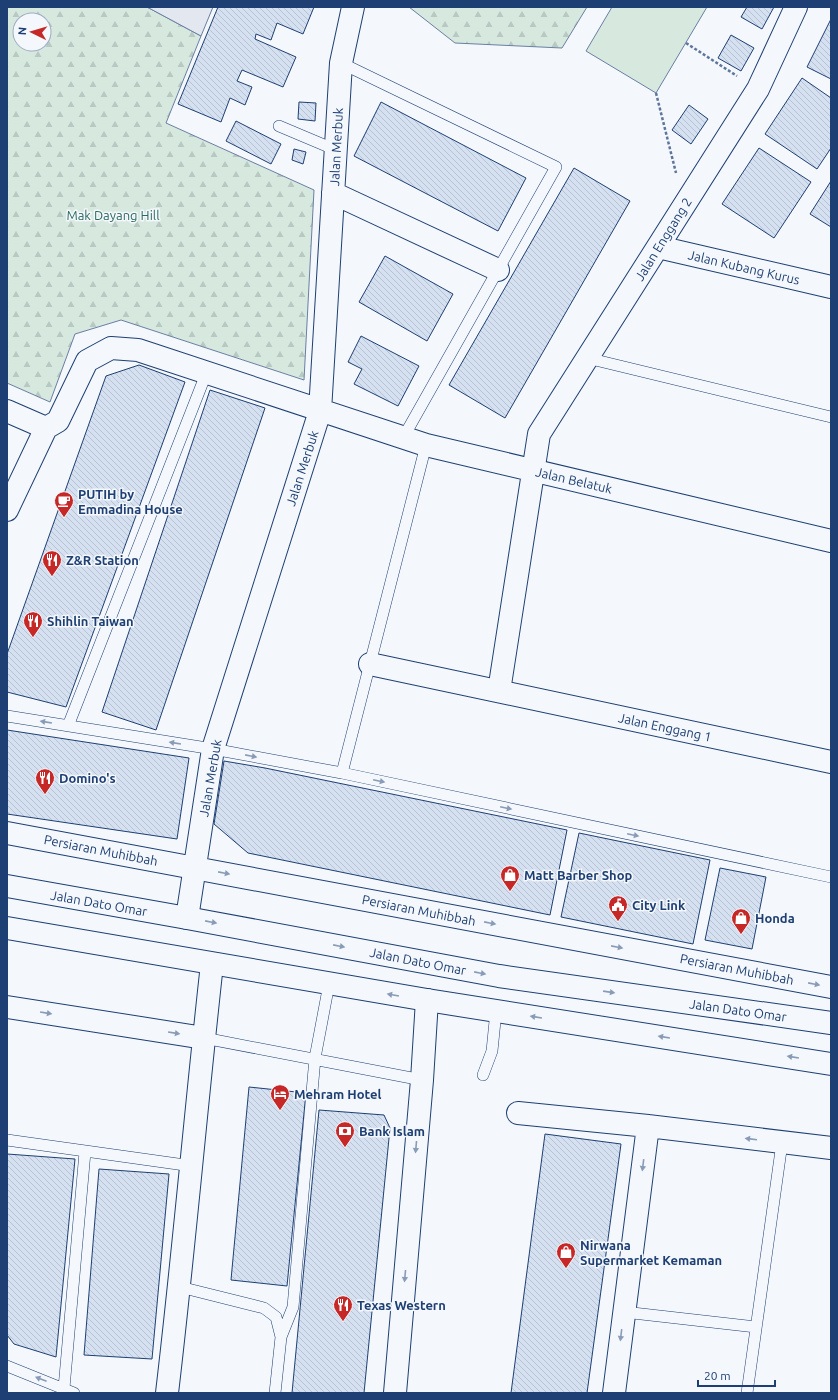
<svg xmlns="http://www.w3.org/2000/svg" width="838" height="1400" font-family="Ubuntu,sans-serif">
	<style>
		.grass { fill: #d7e8df; stroke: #687fa3 }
		.forest { fill: url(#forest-firs); stroke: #687fa3; fill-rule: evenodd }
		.parking { fill: #e3e8f0; stroke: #687fa3 }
		.building { fill: url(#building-back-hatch); stroke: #1d3f73 }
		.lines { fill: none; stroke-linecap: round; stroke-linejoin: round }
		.lane-casing { stroke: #1d3f73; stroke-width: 12 }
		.street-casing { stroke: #1d3f73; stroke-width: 24 }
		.highway-casing { stroke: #1d3f73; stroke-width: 24 }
		.path { stroke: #5e769c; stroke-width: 2.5; stroke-dasharray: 3 2; stroke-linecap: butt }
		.lane { stroke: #f4f7fb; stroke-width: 11 }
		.street { stroke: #f4f7fb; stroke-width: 22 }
		.highway { stroke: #f4f7fb; stroke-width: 22 }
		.oneway { fill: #889bb7 }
		.labels { text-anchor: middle; stroke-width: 3; stroke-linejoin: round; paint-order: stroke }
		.street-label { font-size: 13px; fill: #1d3f73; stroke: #f4f7fb }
		.park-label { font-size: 13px; fill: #2c6c60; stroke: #f4f7fb }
		.poi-label { font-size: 13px; font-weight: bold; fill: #1d3f73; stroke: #f4f7fb; text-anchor: start }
	</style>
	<defs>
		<pattern id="forest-firs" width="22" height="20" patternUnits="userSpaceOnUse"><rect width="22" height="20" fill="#d7e8df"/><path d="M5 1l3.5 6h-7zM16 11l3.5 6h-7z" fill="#b8c8c3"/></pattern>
		<pattern id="building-back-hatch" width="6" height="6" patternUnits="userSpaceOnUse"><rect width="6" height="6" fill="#d5e0f0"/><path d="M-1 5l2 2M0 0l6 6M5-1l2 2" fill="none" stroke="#b6c1d1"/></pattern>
	</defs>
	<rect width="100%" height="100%" fill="#f4f7fb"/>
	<!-- grass -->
	<path class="grass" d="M 612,7 L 707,7 L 656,93 L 586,51 Z"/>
	<!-- forest -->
	<path class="forest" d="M 7,7 L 147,7 L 201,36 L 166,123 L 314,190 L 304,380 L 121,320 L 75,334 L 50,402 L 7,383 ZM 20,20 L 44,20 L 44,44 L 20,44 Z
		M 409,7 L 587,7 L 562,48 L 455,43 Z"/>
	<!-- parking -->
	<path class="parking" d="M 147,7 L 213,7 L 201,36 Z"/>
	<!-- building -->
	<path class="building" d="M 218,7 L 314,7 L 303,34 L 277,23 L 271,40 L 256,34 L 255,39 L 296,57 L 283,87 L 242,70 L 237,81 L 252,87 L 245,105 L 230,98 L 221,122 L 178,104 Z
		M 747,7 L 774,7 L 762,29 L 741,17 Z
		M 831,19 L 831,79 L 807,67 Z
		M 731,35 L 754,48 L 741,71 L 718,58 Z
		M 802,78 L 831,98 L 831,148 L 817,169 L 765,134 Z
		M 299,102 L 316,103 L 315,121 L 298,119 Z
		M 381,102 L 526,178 L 498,231 L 354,156 Z
		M 689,105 L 708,119 L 691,144 L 672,130 Z
		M 236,121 L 281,144 L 271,164 L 226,141 Z
		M 759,148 L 811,182 L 774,238 L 722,204 Z
		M 294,149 L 306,152 L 303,164 L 292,160 Z
		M 574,168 L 630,201 L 505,418 L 449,385 Z
		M 831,181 L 831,227 L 810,214 Z
		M 385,256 L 453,294 L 427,341 L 359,302 Z
		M 361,336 L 419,366 L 398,406 L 354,384 L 362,369 L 348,362 Z
		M 139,365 L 185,382 L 66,707 L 7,692 L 7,654 L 106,376 Z
		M 210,390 L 265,408 L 156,730 L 102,712 Z
		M 7,730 L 189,758 L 177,839 L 7,814 Z
		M 224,761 L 265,768 L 567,830 L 550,915 L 248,853 L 214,824 Z
		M 579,833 L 710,860 L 693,944 L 561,917 Z
		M 720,868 L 766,877 L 752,949 L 705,940 Z
		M 249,1087 L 306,1093 L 287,1286 L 231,1280 Z
		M 319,1110 L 384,1115 L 390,1128 L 364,1393 L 292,1393 Z
		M 545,1134 L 621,1144 L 587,1393 L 511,1393 Z
		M 7,1154 L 75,1159 L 56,1357 L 14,1344 L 7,1335 Z
		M 99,1169 L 169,1174 L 152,1359 L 84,1355 Z"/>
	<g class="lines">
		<!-- lane casing -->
		<g class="lane-casing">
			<path id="lane" d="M 341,63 L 556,167 L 403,438
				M 279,126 L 336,150
				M 587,358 L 831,417
				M 7,716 L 213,749 L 342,773 L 831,877
				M 68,726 L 206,374
				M 342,773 L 426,445
				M 204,1038 L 422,1080
				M 483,1075 L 492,1051 L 496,1011
				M 7,1140 L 192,1166
				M 180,1287 L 264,1308 L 276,1317 L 281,1337 L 275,1393
				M 624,1312 L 756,1327
				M 281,1337 L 293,1307 L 315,1058 L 329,984
				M 7,1366 L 74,1393
				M 64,1388 L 85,1152
				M 747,1393 L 782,1143"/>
		</g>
		<!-- street casing -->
		<g class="street-casing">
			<path id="street" d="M 333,193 L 498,270
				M 658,247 L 831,287
				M 7,411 L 46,428
				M 46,428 L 58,421 L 87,361 L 111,348 L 138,350 L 426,445 L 831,541
				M 7,510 L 46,428
				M 370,664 L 831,762
				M 499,691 L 539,434 L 758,89 L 796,7
				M 7,833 L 831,987
				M 187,918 L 213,749 L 320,411 L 341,63 L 353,7
				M 7,1007 L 204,1038
				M 518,1113 L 648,1126 L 831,1148
				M 167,1393 C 184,1250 196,1107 212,964
				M 395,1393 L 422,1080 L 427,1000
				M 614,1393 L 648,1126"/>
		</g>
		<!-- highway casing -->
		<g class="highway-casing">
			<path id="highway" d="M 7,886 L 187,918 L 499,976 L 831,1023
				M 7,928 L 427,1000 L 831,1064"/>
		</g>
		<!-- path -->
		<path class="path" d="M 686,43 L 737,76
			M 656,93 L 676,173"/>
		<!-- lane -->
		<use href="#lane" class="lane"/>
		<!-- street -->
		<use href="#street" class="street"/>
		<!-- highway -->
		<use href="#highway" class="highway"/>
	</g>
	<!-- one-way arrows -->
	<defs><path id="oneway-solid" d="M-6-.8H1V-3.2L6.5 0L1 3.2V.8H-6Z"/></defs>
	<g class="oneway">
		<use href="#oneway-solid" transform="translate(46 722) rotate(-171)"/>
		<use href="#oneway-solid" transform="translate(175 743) rotate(-171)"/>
		<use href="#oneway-solid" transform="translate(251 756) rotate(11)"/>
		<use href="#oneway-solid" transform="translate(379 781) rotate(12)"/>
		<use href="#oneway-solid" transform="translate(506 808) rotate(12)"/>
		<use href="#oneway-solid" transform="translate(633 835) rotate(12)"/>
		<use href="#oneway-solid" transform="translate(224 873) rotate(11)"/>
		<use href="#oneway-solid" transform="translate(211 922) rotate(11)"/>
		<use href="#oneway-solid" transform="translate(490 923) rotate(11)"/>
		<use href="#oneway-solid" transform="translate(339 946) rotate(11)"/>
		<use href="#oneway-solid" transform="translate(617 947) rotate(11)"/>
		<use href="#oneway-solid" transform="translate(480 973) rotate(11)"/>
		<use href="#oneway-solid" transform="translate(814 984) rotate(11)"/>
		<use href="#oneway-solid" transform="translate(609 992) rotate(8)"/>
		<use href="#oneway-solid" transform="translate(393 995) rotate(-170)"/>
		<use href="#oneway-solid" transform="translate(46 1013) rotate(9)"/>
		<use href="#oneway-solid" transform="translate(536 1017) rotate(-171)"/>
		<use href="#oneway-solid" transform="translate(174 1033) rotate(9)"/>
		<use href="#oneway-solid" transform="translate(664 1037) rotate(-171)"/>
		<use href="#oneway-solid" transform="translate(793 1057) rotate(-171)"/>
		<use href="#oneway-solid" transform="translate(751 1139) rotate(-173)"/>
		<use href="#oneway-solid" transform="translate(416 1147) rotate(95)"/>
		<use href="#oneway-solid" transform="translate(643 1165) rotate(97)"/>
		<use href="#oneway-solid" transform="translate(405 1276) rotate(95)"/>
		<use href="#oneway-solid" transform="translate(621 1335) rotate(97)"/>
		<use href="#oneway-solid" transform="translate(41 1379) rotate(-159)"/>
	</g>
	<!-- icons -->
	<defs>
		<g id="cafe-pin" transform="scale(1)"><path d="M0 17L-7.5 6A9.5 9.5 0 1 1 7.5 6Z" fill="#c62828" stroke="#f4f7fb"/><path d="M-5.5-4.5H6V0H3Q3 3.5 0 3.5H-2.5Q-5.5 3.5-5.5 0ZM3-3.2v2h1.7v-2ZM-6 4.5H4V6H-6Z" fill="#fff"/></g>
		<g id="restaurant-pin" transform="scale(1)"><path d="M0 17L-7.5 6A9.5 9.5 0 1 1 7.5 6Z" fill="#c62828" stroke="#f4f7fb"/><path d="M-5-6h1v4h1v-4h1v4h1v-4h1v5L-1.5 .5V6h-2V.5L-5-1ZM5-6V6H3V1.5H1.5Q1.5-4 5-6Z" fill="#fff"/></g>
		<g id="shop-pin" transform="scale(1)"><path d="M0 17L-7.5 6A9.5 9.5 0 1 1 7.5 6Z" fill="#c62828" stroke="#f4f7fb"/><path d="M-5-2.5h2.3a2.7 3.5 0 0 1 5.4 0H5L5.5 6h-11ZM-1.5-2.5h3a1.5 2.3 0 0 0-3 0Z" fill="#fff"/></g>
		<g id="civic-pin" transform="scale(1)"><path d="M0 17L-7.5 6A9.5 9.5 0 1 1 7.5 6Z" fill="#c62828" stroke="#f4f7fb"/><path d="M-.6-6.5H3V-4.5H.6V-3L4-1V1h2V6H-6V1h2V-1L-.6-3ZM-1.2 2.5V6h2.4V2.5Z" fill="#fff"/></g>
		<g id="hotel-pin" transform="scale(1)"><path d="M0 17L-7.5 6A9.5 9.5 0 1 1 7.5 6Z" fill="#c62828" stroke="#f4f7fb"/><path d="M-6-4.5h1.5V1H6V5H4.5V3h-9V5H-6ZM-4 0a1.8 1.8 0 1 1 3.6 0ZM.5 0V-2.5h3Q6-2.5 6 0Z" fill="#fff"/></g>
		<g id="bank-pin" transform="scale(1)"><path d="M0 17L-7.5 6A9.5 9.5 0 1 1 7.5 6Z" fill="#c62828" stroke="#f4f7fb"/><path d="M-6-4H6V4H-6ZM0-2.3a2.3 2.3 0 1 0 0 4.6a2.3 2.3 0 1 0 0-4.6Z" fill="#fff"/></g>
	</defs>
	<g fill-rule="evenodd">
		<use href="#cafe-pin" x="64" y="501"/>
		<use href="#restaurant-pin" x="52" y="560"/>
		<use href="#restaurant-pin" x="33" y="621"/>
		<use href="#restaurant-pin" x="45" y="778"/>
		<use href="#shop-pin" x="510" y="875"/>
		<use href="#civic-pin" x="618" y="905"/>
		<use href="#shop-pin" x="741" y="918"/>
		<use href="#hotel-pin" x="280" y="1094"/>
		<use href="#bank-pin" x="345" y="1131"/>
		<use href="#shop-pin" x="566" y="1252"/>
		<use href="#restaurant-pin" x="343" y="1305"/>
	</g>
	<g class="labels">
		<!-- street labels -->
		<g class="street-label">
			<text transform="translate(336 147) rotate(-87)" y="5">Jalan Merbuk</text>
			<text transform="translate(663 239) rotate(-58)" y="5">Jalan Enggang 2</text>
			<text transform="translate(744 267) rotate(13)" y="5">Jalan Kubang Kurus</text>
			<text transform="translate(302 468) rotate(-72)" y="5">Jalan Merbuk</text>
			<text transform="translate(574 480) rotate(13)" y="5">Jalan Belatuk</text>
			<text transform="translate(665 727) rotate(12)" y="5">Jalan Enggang 1</text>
			<text transform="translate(210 778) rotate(-80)" y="5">Jalan Merbuk</text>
			<text transform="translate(101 850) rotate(11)" y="5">Persiaran Muhibbah</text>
			<text transform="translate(99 903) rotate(10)" y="5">Jalan Dato Omar</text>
			<text transform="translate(419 910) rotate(11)" y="5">Persiaran Muhibbah</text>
			<text transform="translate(418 961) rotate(11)" y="5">Jalan Dato Omar</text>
			<text transform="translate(737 969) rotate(11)" y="5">Persiaran Muhibbah</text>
			<text transform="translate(738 1010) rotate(8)" y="5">Jalan Dato Omar</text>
		</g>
		<!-- park labels -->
		<g class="park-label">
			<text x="113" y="220">Mak Dayang Hill</text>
		</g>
		<!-- poi labels -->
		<g class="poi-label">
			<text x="78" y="499">PUTIH by<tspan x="78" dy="15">Emmadina House</tspan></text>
			<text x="66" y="565">Z&amp;R Station</text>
			<text x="47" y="626">Shihlin Taiwan</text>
			<text x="59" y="783">Domino's</text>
			<text x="524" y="880">Matt Barber Shop</text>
			<text x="632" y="910">City Link</text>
			<text x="755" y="923">Honda</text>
			<text x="294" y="1099">Mehram Hotel</text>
			<text x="359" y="1136">Bank Islam</text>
			<text x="580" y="1250">Nirwana<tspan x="580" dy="15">Supermarket Kemaman</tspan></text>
			<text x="357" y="1310">Texas Western</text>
		</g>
	</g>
	<!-- border -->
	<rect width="838" height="1400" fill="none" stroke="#1d3f73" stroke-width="16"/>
	<!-- north arrow -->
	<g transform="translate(32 32) rotate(275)"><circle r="19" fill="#f4f7fb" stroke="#9eadc5"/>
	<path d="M0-3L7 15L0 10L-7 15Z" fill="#c62828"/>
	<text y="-6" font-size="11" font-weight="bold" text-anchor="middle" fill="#1d3f73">N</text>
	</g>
	<!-- scale -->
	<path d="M698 1380v6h77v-6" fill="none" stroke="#1d3f73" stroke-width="2"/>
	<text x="704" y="1380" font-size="12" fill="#1d3f73" stroke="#f4f7fb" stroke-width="3" paint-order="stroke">20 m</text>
</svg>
